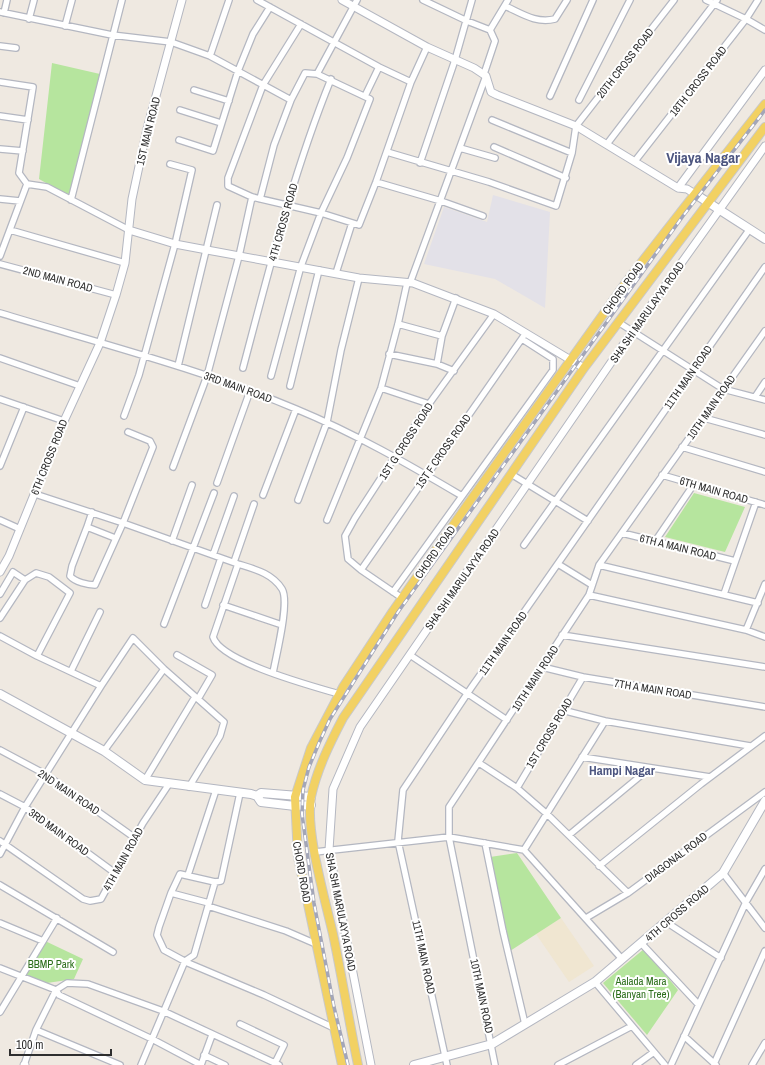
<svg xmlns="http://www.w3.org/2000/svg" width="765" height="1065" font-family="'Archivo Narrow',sans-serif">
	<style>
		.industrial { fill: #e3e1e8 }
		.education { fill: #f0e6d1 }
		.park { fill: #b6e59e }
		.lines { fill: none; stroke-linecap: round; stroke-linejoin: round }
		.minor-casing { stroke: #b4b7c1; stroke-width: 8 }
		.tertiary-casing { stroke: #b4b7c1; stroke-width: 9 }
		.secondary-casing { stroke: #b4b7c1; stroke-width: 10 }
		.primary-casing { stroke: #c9c9c9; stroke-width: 10 }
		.minor { stroke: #fff; stroke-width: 5.5 }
		.tertiary { stroke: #fff; stroke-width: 7 }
		.secondary { stroke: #fff; stroke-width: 8 }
		.primary { stroke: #f2d163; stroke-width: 8 }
		.rail-casing { stroke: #a3a6b8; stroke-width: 3.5 }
		.rail { stroke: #fff; stroke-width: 2; stroke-dasharray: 6; stroke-linecap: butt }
		.labels { text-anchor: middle; stroke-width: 4; stroke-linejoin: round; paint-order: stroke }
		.street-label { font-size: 11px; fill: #2e2e2e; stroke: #fff }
		.park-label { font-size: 11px; fill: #2c6e1b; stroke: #fff }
		.quarter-label { font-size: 13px; font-weight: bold; fill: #4d5680; stroke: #fff }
		.district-label { font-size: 15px; font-weight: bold; fill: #4d5680; stroke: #fff }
	</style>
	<rect width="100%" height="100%" fill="#efe9e1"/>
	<!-- industrial -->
	<path class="industrial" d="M 493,195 L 550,212 L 545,308 L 495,279 L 424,264 L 444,207 L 487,222 Z"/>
	<!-- education -->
	<path class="education" d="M 561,918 L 594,966 L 569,982 L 536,934 Z"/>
	<!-- park -->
	<path class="park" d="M 52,63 L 100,74 L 69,196 L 39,179 Z
		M 694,493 L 745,507 L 725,552 L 665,537 Z
		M 517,853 L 561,918 L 510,951 L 490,857 Z
		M 43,940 L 83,959 L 74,979 L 47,983 L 22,977 Z
		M 644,949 L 678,990 L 647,1035 L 603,983 Z"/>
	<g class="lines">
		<!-- minor casing -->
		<g class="minor-casing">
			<path id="minor" d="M 257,0 L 379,67 L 411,82
				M 423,0 L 467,21 L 490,30 L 495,41 L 484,74
				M 706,0 L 746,19 L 765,30
				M 505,6 C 521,13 536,24 555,19 L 567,0
				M 0,12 L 112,35 L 171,42 L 210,56 L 291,100
				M 4,13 L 7,0
				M 29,19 L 34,0
				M 301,24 L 263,85 L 228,178 L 228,186 L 252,197 L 321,213 L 359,225 L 376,182 L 411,82 L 427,47
				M 65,26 L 72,0
				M 490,30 L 508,0
				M 0,46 L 16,48
				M 210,56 L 229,0
				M 317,74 L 357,0
				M 0,82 L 33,87 L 19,173 L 27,184
				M 194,90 L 229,101
				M 365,96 L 379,67
				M 550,96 L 593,0
				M 579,100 L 630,0
				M 180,110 L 221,123
				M 0,116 L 28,120
				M 492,120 L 572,153
				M 179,140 L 213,151 L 238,71 L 253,34 L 270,7
				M 607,144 L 717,0
				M 494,147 L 566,178
				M 460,148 L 495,158
				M 0,149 L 23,151
				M 387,152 L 489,182 L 556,206 L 572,153 L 576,126 L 674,0
				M 635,161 L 746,19 L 758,0
				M 420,163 L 455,60 L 472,0
				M 376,182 L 441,201 L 483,216
				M 0,199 L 20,201
				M 260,199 L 274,145 L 291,100 L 305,73 L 317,74 L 370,99 L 347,158 L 321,213 L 301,266 L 271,376
				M 71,200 L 122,0
				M 10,230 L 125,263
				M 0,256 L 27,184 L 47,187 L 129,230
				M 0,264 L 116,295
				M 336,273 L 352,223
				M 410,283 L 486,76
				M 0,313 C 99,343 201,369 296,409 C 354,433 408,464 462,496
				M 618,322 L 723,389 L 765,400
				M 398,324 L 442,336 L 437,364 L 454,371
				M 442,336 L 456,298
				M 389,354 L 437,364
				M 0,358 L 80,386
				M 178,366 L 217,205
				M 243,368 C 269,270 293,173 331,79
				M 290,386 L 319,270
				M 381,388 L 429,404
				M 755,397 L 765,382
				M 0,399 L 64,421
				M 124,416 L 139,375 L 175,244 L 192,170 L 170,164
				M 704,418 L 765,435
				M 128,432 L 150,441 L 153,447 L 123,523 L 238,564 L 213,637 C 221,662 312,686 339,694
				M 682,447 L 765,472
				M 0,466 L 24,407
				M 173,467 L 207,376 L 239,256 L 252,197
				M 511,474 L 588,521
				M 662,475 L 765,505
				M 217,483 L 250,391
				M 35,494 L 123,523 L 95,585 C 88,585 75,582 70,576 L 72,566 L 87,527
				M 263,495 L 296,409
				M 298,500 L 327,422 L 341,350 L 359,278
				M 92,512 L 87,527 L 115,538
				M 0,520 L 20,529
				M 327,520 L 381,388 L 398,324 L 407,283
				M 622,533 L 735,561
				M 656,540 L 694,484
				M 172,541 L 192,485
				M 524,545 L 749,230
				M 213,555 L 234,496
				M 234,562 L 254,504
				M 238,564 C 254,569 272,573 282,589 C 290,602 276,656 273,673
				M 558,564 L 592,585
				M 599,565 L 758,603
				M 361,570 L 523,337
				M 393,592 L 553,370 L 553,359 L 522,339
				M 0,594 L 13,572 L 25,580
				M 724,594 L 756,502
				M 589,595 L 746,630 L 765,637
				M 402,598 L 361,570 L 348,559 L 345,536 L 355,518 L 429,404 L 494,314
				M 205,605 L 221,558
				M 223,605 L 282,625
				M 0,618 L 25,580 L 36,573 L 49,577 L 70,593 L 37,656
				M 164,624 L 214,493
				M 746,630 L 765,584
				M 562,635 L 765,667
				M 0,636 L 37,656 L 101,686 L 25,807 L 0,854
				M 177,655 L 212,675 L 198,699
				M 410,655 L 507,720
				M 542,667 L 583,677 L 765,707
				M 71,671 L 100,612
				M 101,686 L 133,638 L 164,669 L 224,722 L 220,736 L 189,787
				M 562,710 L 605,721 L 750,746
				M 0,750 L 45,774 L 135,838
				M 104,751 L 164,669
				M 582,757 L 710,777
				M 479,763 L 517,788 L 547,814 L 628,893
				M 145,780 L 195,697
				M 517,788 L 583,677
				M 0,794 L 25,807 L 115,873
				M 569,835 L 650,768
				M 0,841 L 83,899 L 90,901 L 101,899 L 143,823 L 169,784
				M 485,843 L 503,931 L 525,1024
				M 524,850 L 605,721
				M 315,852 L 449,837 L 524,850 L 622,959
				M 599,866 L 701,784 L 765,736
				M 723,873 L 765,928
				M 188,875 L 216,790
				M 215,882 L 180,874 L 171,893 L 159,927 L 157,935 L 164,950 L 188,963 L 264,995 L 334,1028
				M 0,885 L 113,952
				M 171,893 L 209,903
				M 208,906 L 286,931 L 316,944
				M 586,918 L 628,893 L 765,792
				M 666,922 L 721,958
				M 0,923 L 43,941
				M 641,943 L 698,1004
				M 0,968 L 56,990 L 36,1030 L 24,1065
				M 595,982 L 665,1065
				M 0,1012 L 57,918
				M 240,1024 L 284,1045 L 275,1063
				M 36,1030 L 120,1065
				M 684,1036 L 716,1065
				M 204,1055 L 225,1065
				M 714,1064 L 765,951
				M 141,1065 L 185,961 L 194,955 L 215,882 L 221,881 L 240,793
				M 201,1065 L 152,1039 L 59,995 L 56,990 L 67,983 L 88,984 L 163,1011 L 279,1065
				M 201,1065 L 212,1035
				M 447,1065 L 398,841 L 403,790 L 471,688 L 765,267
				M 495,1065 L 449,837 L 449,807 L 589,595 L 599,565 L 765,331
				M 558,1065 L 632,1026
				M 636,1065 L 654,1052
				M 671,1065 L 746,902 L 765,869
				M 752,1065 L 765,1043"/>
		</g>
		<!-- tertiary casing -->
		<g class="tertiary-casing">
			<path id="tertiary" d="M 342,0 L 427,47 L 474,68 L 486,76 L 491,92 L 497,95 L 576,126 L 678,188 L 687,189 L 695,194
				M 678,188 L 765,70
				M 129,230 L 175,244 L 207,250 L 359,278 L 413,283 L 494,314 L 584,368
				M 0,572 L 9,556 L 64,421 L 100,343 L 116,295 L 125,263 L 132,199 L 147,129 L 182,0
				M 24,1065 L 25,1065
				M 371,1065 L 329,850 L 333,789 L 360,727 L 632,332 L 765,146"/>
		</g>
		<!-- secondary casing -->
		<g class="secondary-casing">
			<path id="secondary" d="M 695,194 L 765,239
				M 0,694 L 104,751 L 145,780 L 251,794 L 257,796 L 261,802 L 295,806 L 311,805
				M 257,796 L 261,793 L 311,797
				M 414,1065 L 492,1044 L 595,982 L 723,873 L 765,801"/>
		</g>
		<!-- primary casing -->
		<g class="primary-casing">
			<path id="primary" d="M 342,1065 L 298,857 L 295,797 L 311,748 L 343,687 L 393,611 L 470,501 L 627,281 L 765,104
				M 358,1065 C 349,1021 342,977 333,934 C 325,899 305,831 311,797 C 317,769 330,743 343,718 L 584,368 L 765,127"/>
		</g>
		<!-- minor -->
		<use href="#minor" class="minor"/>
		<!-- tertiary -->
		<use href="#tertiary" class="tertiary"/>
		<!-- secondary -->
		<use href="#secondary" class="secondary"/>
		<!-- primary -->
		<use href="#primary" class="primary"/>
		<!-- rail casing -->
		<g class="rail-casing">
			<path id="rail" d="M 348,1065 L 334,1007 L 314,903 L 302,814 L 303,790 L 309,767 L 319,743 L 330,719 L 398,612 L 683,216 L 765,110"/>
		</g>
		<!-- rail -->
		<use href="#rail" class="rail"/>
	</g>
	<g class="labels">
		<!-- street labels -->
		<g class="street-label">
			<text transform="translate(625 63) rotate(-52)" y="4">20TH CROSS ROAD</text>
			<text transform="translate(698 81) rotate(-52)" y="4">18TH CROSS ROAD</text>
			<text transform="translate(148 131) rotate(-76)" y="4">1ST MAIN ROAD</text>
			<text transform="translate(283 222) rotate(-74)" y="4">4TH CROSS ROAD</text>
			<text transform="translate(58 279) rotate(15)" y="4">2ND MAIN ROAD</text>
			<text transform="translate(623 288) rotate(-54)" y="4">CHORD ROAD</text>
			<text transform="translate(647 312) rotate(-55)" y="4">SHA SHI MARULAYYA ROAD</text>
			<text transform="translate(688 377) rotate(-55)" y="4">11TH MAIN ROAD</text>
			<text transform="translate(238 387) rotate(20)" y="4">3RD MAIN ROAD</text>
			<text transform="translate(711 407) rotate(-55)" y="4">10TH MAIN ROAD</text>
			<text transform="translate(406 441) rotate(-57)" y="4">1ST G CROSS ROAD</text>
			<text transform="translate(443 451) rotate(-55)" y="4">1ST F CROSS ROAD</text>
			<text transform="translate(49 457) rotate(-68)" y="4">6TH CROSS ROAD</text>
			<text transform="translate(714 490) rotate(16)" y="4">6TH MAIN ROAD</text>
			<text transform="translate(678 547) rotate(14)" y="4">6TH A MAIN ROAD</text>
			<text transform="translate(435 552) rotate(-55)" y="4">CHORD ROAD</text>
			<text transform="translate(462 579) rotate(-55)" y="4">SHA SHI MARULAYYA ROAD</text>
			<text transform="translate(503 643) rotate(-55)" y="4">11TH MAIN ROAD</text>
			<text transform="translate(535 678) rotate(-57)" y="4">10TH MAIN ROAD</text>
			<text transform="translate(653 689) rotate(9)" y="4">7TH A MAIN ROAD</text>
			<text transform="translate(549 733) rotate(-59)" y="4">1ST CROSS ROAD</text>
			<text transform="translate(69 792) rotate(34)" y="4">2ND MAIN ROAD</text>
			<text transform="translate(59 832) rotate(36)" y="4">3RD MAIN ROAD</text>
			<text transform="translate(676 857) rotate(-37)" y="4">DIAGONAL ROAD</text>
			<text transform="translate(123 859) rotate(-61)" y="4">4TH MAIN ROAD</text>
			<text transform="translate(302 872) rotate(80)" y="4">CHORD ROAD</text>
			<text transform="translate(341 912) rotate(79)" y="4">SHA SHI MARULAYYA ROAD</text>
			<text transform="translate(677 913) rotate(-41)" y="4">4TH CROSS ROAD</text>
			<text transform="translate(424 957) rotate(78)" y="4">11TH MAIN ROAD</text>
			<text transform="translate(482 996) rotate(78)" y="4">10TH MAIN ROAD</text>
		</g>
		<!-- park labels -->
		<g class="park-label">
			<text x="51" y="968">BBMP Park</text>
			<text x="641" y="985">Aalada Mara<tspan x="641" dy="13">(Banyan Tree)</tspan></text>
		</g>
		<!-- quarter labels -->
		<g class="quarter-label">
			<text x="622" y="775">Hampi Nagar</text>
		</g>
		<!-- district labels -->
		<g class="district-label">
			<text x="703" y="163">Vijaya Nagar</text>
		</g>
	</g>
	<!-- scale -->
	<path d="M10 1049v6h101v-6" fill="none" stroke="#2e2e2e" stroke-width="2"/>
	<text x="16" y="1049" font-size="12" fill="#2e2e2e" stroke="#ffffff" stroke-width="3" paint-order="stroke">100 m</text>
</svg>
